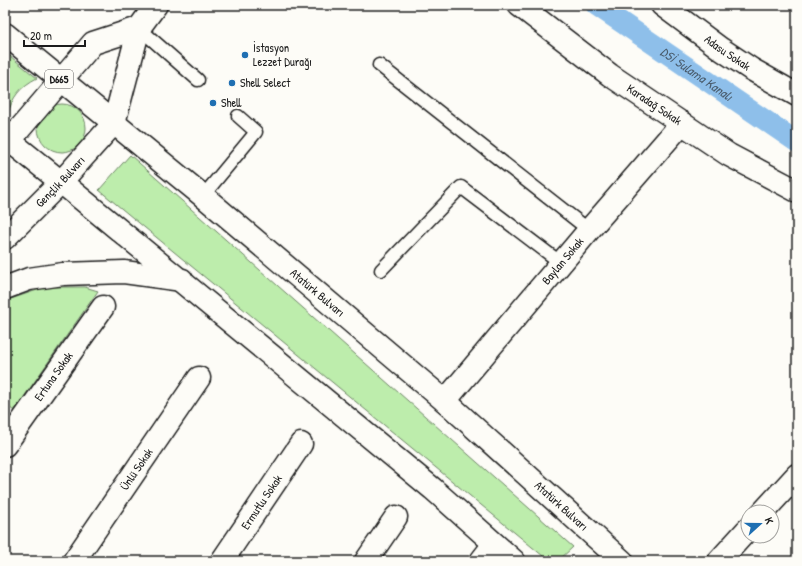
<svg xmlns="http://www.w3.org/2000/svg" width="802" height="566" font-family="'Patrick Hand',sans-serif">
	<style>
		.green { fill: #bdedac; stroke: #6c8464 }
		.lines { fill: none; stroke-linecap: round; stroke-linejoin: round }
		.canal { stroke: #8ebfea; stroke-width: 21 }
		.service-casing { stroke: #1c1c1c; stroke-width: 15 }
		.minor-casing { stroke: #1c1c1c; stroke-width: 25 }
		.primary-casing { stroke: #1c1c1c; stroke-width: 25 }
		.trunk-casing { stroke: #1c1c1c; stroke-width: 25 }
		.service { stroke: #fdfcf7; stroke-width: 12 }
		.minor { stroke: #fdfcf7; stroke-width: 22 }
		.primary { stroke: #fdfcf7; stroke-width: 22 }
		.trunk { stroke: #fdfcf7; stroke-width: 22 }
		.poi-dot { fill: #1f6fb2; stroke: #fdfcf7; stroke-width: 1.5 }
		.labels { text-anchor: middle; stroke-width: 4; stroke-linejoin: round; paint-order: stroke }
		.shield { fill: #fdfcf7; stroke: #605f5e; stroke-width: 1 }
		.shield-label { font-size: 11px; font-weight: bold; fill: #1c1c1c }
		.poi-label { font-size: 12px; fill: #1c1c1c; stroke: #fdfcf7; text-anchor: start }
		.street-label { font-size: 12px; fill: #1c1c1c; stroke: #fdfcf7 }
		.water-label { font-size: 13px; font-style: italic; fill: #4a5d6e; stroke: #fdfcf7 }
	</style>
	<rect width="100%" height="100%" fill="#fdfcf7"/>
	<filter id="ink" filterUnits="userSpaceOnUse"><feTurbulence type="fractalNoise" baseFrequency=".025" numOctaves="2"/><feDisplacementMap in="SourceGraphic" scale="8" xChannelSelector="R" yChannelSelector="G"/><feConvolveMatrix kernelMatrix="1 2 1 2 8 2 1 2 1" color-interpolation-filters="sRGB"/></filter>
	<g filter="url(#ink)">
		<!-- green -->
		<path class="green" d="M 5,52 L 37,78 C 21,86 11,98 8,115 L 5,113 Z
			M38 128a24 24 0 1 1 48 0a24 24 0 1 1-48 0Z
			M 130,155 L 573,547 L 558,561 L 549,561 L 99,190 Z
			M 46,287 L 85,287 L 98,291 L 14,411 L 5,404 L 5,301 Z"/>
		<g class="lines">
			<!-- canal -->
			<path class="canal" id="s1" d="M 596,5 L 797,142"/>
			<!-- service casing -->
			<g class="service-casing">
				<path id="service" d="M 139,28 L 198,80
					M 379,65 L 589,230
					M 203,196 L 256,132 L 238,116
					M 381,270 L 461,187 L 561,263"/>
			</g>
			<!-- minor casing -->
			<g class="minor-casing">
				<g id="minor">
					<path id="s2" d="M 519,5 L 610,75 L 729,155 L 797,191"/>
					<path id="s3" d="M 662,5 L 721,49 L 751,69 L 797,95"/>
					<path d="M 139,28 L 156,5"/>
					<path id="s4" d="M 445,401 L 589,230 L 682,123"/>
					<path id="s5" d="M 5,445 L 103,307"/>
					<path d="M 763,512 L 797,475"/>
					<path id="s6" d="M 74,561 L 199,378"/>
					<path id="s7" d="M 222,561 L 301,444"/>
					<path d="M 366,561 L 396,517"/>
					<path d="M 481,561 L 494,544"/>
					<path d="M 719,561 L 748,529"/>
				</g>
			</g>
			<!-- primary casing -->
			<g class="primary-casing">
				<g id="primary">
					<path id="s8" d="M 114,123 L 203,196 L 445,401 L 622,561"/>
					<path d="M 61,182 L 433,489 L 514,561"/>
				</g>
			</g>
			<!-- trunk casing -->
			<g class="trunk-casing">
				<g id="trunk">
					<path d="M 5,34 L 114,123"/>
					<path d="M 5,137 L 61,182"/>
					<path d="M 5,146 L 93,43 L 139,28"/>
					<path id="s9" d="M 5,238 L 61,182 L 114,123 L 139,28"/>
					<path d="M 5,288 L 29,279 L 63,274 L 124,272 L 182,280"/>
				</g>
			</g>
			<!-- service -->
			<use href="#service" class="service"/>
			<!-- minor -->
			<use href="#minor" class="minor"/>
			<!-- primary -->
			<use href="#primary" class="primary"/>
			<!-- trunk -->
			<use href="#trunk" class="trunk"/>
		</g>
	</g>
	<!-- markers -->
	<g class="poi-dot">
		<circle cx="245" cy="55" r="4"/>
		<circle cx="232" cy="83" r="4"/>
		<circle cx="213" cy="103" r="4"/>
	</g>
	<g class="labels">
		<!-- shield labels -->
		<rect class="shield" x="45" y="70" width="28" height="18" rx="3"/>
		<g class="shield-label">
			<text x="59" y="83">D665</text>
		</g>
		<!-- poi labels -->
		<g class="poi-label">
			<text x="253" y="52">İstasyon<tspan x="253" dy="14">Lezzet Durağı</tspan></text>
			<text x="240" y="87">Shell Select</text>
			<text x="221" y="107">Shell</text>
		</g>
		<!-- street labels -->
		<g class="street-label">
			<text dy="4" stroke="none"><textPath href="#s3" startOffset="81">Adasu Sokak</textPath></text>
			<text dy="4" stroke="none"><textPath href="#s2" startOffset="168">Karadağ Sokak</textPath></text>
			<text dy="4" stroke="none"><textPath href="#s9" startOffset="79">Gençlik Bulvarı</textPath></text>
			<text dy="4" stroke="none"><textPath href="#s4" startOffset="183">Baylan Sokak</textPath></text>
			<text dy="4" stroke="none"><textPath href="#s8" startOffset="265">Atatürk Bulvarı</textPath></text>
			<text dy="4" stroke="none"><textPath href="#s5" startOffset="84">Ertuna Sokak</textPath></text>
			<text dy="4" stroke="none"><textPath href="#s6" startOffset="111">Ünlü Sokak</textPath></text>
			<text dy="4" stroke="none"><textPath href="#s7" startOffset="71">Ermutlu Sokak</textPath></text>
			<text dy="4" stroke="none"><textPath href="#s8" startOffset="589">Atatürk Bulvarı</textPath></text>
		</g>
		<!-- water labels -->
		<g class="water-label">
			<text dy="5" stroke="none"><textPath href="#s1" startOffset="122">DSİ Sulama Kanalı</textPath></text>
		</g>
	</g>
	<!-- margin -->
	<rect width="802" height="566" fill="none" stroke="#fdfcf7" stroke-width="20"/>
	<rect x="10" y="10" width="782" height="546" fill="none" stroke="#1c1c1c" stroke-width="1.5" filter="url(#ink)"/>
	<!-- north arrow -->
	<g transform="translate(760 524) rotate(69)"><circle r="19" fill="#fdfcf7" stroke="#a3a29f"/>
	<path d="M0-3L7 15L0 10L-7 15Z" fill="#1f6fb2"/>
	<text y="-6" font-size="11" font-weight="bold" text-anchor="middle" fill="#1c1c1c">K</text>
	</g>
	<!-- scale -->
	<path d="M24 40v6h61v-6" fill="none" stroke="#1c1c1c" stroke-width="2"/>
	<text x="30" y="40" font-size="12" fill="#1c1c1c" stroke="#fdfcf7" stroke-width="3" paint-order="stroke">20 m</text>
</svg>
